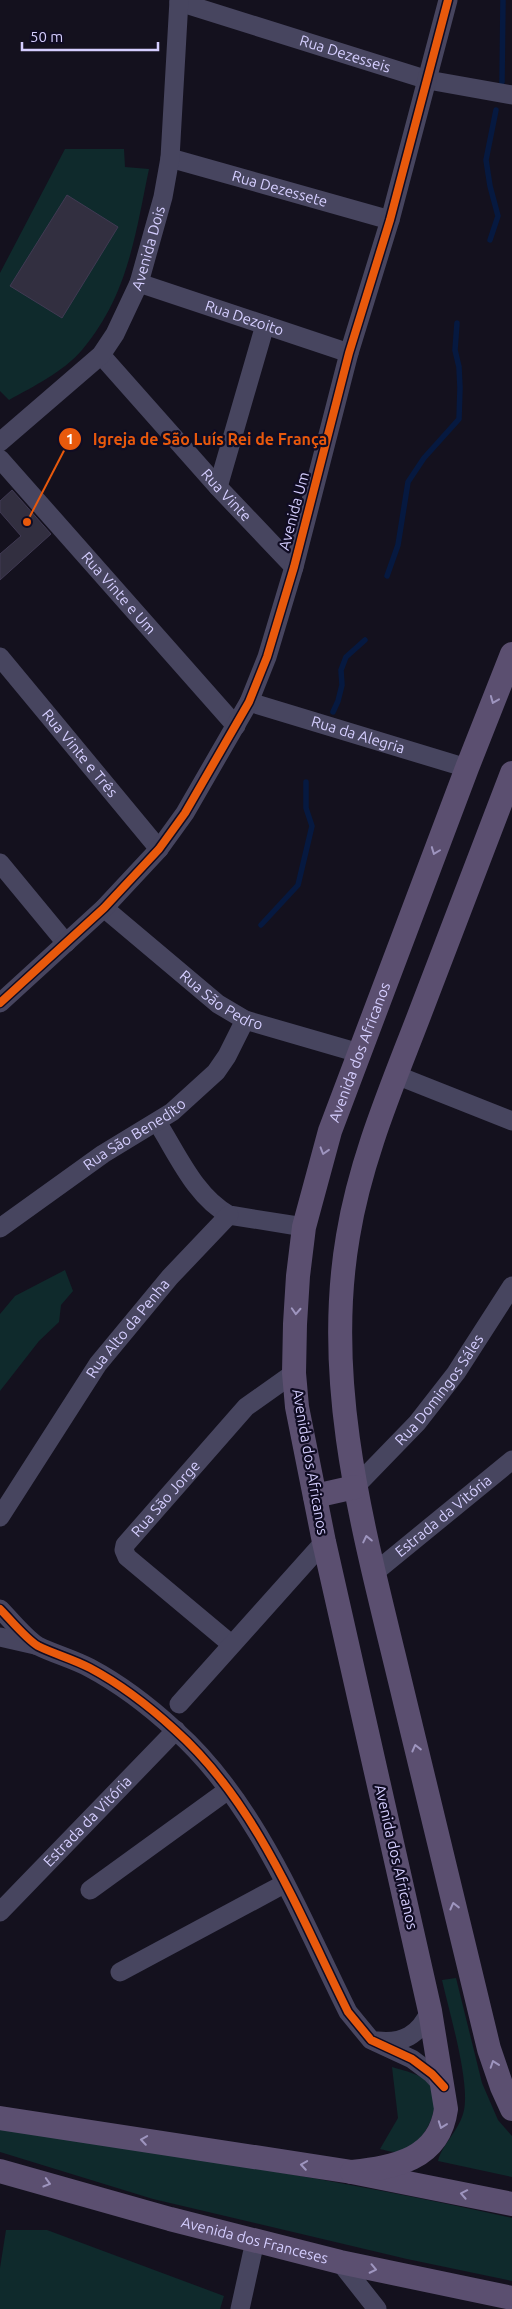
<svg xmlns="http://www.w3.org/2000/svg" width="512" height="2309" font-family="Ubuntu,sans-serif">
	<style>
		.green { fill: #0f2a2c }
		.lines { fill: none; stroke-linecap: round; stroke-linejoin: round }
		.stream { stroke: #061940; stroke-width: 5.5 }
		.building { fill: #322f40; stroke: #403a53 }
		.minor { stroke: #47455f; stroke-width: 19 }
		.major { stroke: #5b4f70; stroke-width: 24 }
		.cycleway-casing { stroke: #100c23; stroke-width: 11 }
		.cycleway { stroke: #e8590c; stroke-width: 8 }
		.oneway { stroke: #9e95bf }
		.labels { text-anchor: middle; stroke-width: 4.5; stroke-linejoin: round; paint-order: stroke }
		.street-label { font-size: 15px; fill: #d5ceff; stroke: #100c23 }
		.leader { fill: none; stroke: #e8590c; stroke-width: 2 }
		.callout-dot { fill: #e8590c; stroke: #100c23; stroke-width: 2 }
		.mark-label { font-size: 15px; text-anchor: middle; font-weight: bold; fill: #fff }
		.callout-label { font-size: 16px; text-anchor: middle; font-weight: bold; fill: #e8590c; stroke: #100c23; stroke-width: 4.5; stroke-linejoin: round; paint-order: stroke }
	</style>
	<rect width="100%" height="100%" fill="#14111e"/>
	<!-- green -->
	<path class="green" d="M 65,149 L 124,149 L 125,167 L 149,169 C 135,236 128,295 82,350 C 63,372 34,386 9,400 L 0,391 L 0,273 Z
		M 65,1270 L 73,1291 L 61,1305 L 59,1322 L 39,1341 L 0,1391 L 0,1314 L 15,1296 Z
		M 456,1978 L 482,2083 L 498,2120 L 512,2136 L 512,2177 L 438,2161 C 442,2144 460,2130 464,2110 C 470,2081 449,2011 442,1980 Z
		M 392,2067 C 405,2071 422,2074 430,2085 C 445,2106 422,2148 399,2152 C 394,2153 385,2150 380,2149 L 398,2118 Z
		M 0,2127 C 171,2155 343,2179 512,2218 L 512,2281 L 407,2259 L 153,2199 L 0,2152 Z
		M 6,2230 L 47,2230 L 224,2296 L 220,2309 L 0,2309 L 0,2268 Z"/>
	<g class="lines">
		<!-- stream -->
		<path class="stream" d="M 502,82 L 503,0
			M 490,240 L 498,216 L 490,186 L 486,160 L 496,110
			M 387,576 L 398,545 L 408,482 L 424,458 L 459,419 L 460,388 L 459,367 L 455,350 L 457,323
			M 333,712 L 338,701 L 342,685 L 341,670 L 346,657 L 365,640
			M 261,925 L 298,885 L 312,826 L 306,808 L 306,782"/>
	</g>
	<!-- building -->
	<path class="building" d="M 67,195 L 118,227 L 62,318 L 10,286 Z
		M 12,490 L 51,534 L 0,580 L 0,554 L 21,536 L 0,512 L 0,501 Z"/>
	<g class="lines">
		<!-- minor -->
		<g class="minor">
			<path id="s1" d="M 179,2 L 428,80 L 512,95"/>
			<path id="s2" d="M 170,158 L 390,220"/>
			<path id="s3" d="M 139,283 L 349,353"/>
			<path id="s4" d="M 101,355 L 218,487 L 294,567"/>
			<path id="s5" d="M 0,442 L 101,355 L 115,334 L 139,283 L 163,197 L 170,158 L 179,0"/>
			<path id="s6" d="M 0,459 L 236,726"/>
			<path d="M 218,487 L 265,325"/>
			<path id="s7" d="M 0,657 L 159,849"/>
			<path id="s8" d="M 249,702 L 467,768"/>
			<path d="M 0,863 L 66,943"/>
			<path id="s9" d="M 104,908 L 218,1004 L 245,1020 L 359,1053"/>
			<path d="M 0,1003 L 104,908 L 159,849 L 185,813 L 249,702 L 267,657 L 294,567 L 349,353 L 390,220 L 448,0"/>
			<path d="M 396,1075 L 512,1121"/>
			<path d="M 157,1122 C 178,1155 195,1196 229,1215 L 304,1227"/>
			<path id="s10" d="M 0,1228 L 103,1154 L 172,1112 L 216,1072 L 227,1056 L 245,1020"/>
			<path id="s11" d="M 355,1487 L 417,1423 L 456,1373 L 512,1286"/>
			<path id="s12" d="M 0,1517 L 98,1364 L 170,1277 L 229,1215"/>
			<path id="s13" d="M 374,1573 L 512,1460"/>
			<path d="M 0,1609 C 10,1619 26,1639 38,1646 C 54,1654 73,1659 90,1668 C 120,1684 150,1707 175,1730 C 257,1803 300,1916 348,2012 L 371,2040 L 412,2059 L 432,2074 L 444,2087"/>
			<path d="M 0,1637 L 35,1645"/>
			<path id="s14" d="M 231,1644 L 127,1557 L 124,1550 L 125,1545 L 246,1407 L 294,1373"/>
			<path d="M 179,1704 L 324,1542"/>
			<path d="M 90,1890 L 228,1790"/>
			<path id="s15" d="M 0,1912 L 176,1730"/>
			<path d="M 120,1972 L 284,1884"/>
			<path d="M 377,2041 C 403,2044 419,2035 430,2011"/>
			<path d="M 340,2262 L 377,2309"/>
			<path d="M 240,2309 L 255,2241"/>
		</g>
		<!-- major -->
		<g class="major">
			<path d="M 512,773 C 480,856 449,938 417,1021 C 390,1091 360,1162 348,1236 C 322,1387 365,1535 400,1681 C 430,1804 459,1927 489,2049 L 502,2087 L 512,2109"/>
			<path d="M 315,1496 L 355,1487"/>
			<path d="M 0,2118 L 352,2172 L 512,2204"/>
			<path id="s16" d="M 0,2171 L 170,2219 L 340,2262 L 512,2298"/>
			<path id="s17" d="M 352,2172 C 394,2167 439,2160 446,2109 L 430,2011 L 324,1542 L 297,1407 L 294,1373 L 295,1324 L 298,1276 L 304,1227 L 330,1131 L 467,768 L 512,654"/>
		</g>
		<!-- cycleway casing -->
		<g class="cycleway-casing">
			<path id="cycleway" d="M 0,1003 L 104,908 L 159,849 L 185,813 L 249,702 L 267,657 L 294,567 L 349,353 L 390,220 L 448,0
				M 0,1609 C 10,1619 26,1639 38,1646 C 54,1654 73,1659 90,1668 C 120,1684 150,1707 175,1730 C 257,1803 300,1916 348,2012 L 371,2040 L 412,2059 L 432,2074 L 444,2087"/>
		</g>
		<!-- cycleway -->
		<use href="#cycleway" class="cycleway"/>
	</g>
	<!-- one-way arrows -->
	<defs><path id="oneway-chevron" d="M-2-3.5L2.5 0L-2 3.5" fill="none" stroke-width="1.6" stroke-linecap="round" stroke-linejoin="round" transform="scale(1.25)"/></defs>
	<g class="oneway">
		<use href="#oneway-chevron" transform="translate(494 700) rotate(112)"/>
		<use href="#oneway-chevron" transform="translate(435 851) rotate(111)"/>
		<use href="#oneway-chevron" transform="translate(324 1151) rotate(107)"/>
		<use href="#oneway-chevron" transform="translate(296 1311) rotate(93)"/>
		<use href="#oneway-chevron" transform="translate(367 1539) rotate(-102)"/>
		<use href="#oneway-chevron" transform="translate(416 1748) rotate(-104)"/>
		<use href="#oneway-chevron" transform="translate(454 1906) rotate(-104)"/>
		<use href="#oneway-chevron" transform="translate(494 2064) rotate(-109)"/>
		<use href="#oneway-chevron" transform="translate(442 2125) rotate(110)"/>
		<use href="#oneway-chevron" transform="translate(144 2140) rotate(-171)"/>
		<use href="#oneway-chevron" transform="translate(304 2165) rotate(-171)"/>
		<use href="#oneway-chevron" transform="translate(47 2183) rotate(16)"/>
		<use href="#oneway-chevron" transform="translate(464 2194) rotate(-169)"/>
		<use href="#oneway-chevron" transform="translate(373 2269) rotate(12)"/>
	</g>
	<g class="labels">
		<!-- street labels -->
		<g class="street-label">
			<text dy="5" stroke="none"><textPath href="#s1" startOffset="174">Rua Dezesseis</textPath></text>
			<text dy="5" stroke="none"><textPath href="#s2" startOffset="114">Rua Dezessete</textPath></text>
			<text dy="5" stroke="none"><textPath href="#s5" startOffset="251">Avenida Dois</textPath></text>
			<text dy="5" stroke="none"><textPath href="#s3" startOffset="111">Rua Dezoito</textPath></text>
			<text dy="5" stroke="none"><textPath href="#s4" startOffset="188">Rua Vinte</textPath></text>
			<text transform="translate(294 511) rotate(-75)" y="5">Avenida Um</text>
			<text dy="5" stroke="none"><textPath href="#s6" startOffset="179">Rua Vinte e Um</textPath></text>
			<text dy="5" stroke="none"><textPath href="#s8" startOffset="114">Rua da Alegria</textPath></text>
			<text dy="5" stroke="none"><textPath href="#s7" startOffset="125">Rua Vinte e Três</textPath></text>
			<text dy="5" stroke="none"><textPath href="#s9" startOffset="150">Rua São Pedro</textPath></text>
			<text dy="5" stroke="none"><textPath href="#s17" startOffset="1206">Avenida dos Africanos</textPath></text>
			<text dy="5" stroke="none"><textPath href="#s10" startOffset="164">Rua São Benedito</textPath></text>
			<text dy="5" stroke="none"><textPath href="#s12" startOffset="228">Rua Alto da Penha</textPath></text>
			<text dy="5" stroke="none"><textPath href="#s11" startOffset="129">Rua Domingos Sáles</textPath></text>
			<text transform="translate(310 1462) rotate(80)" y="5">Avenida dos Africanos</text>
			<text dy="5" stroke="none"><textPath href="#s14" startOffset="210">Rua São Jorge</textPath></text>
			<text dy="5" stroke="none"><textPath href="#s13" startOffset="90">Estrada da Vitória</textPath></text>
			<text dy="5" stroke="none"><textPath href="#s15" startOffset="126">Estrada da Vitória</textPath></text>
			<text transform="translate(396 1857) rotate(77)" y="5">Avenida dos Africanos</text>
			<text dy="5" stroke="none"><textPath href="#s16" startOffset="264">Avenida dos Franceses</textPath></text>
		</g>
	</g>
	<!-- callouts -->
	<path class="leader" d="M27 522L70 439"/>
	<g class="callout-dot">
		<circle cx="27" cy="522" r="5"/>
		<circle cx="70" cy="439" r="12"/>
	</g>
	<g class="mark-label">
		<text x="70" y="444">1</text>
	</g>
	<g class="callout-label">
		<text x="210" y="445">Igreja de São Luís Rei de França</text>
	</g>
	<!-- scale -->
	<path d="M22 42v8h136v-8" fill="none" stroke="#d5ceff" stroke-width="2.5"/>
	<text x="30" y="42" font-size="15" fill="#d5ceff" stroke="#100c23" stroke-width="4" paint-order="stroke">50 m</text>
</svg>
